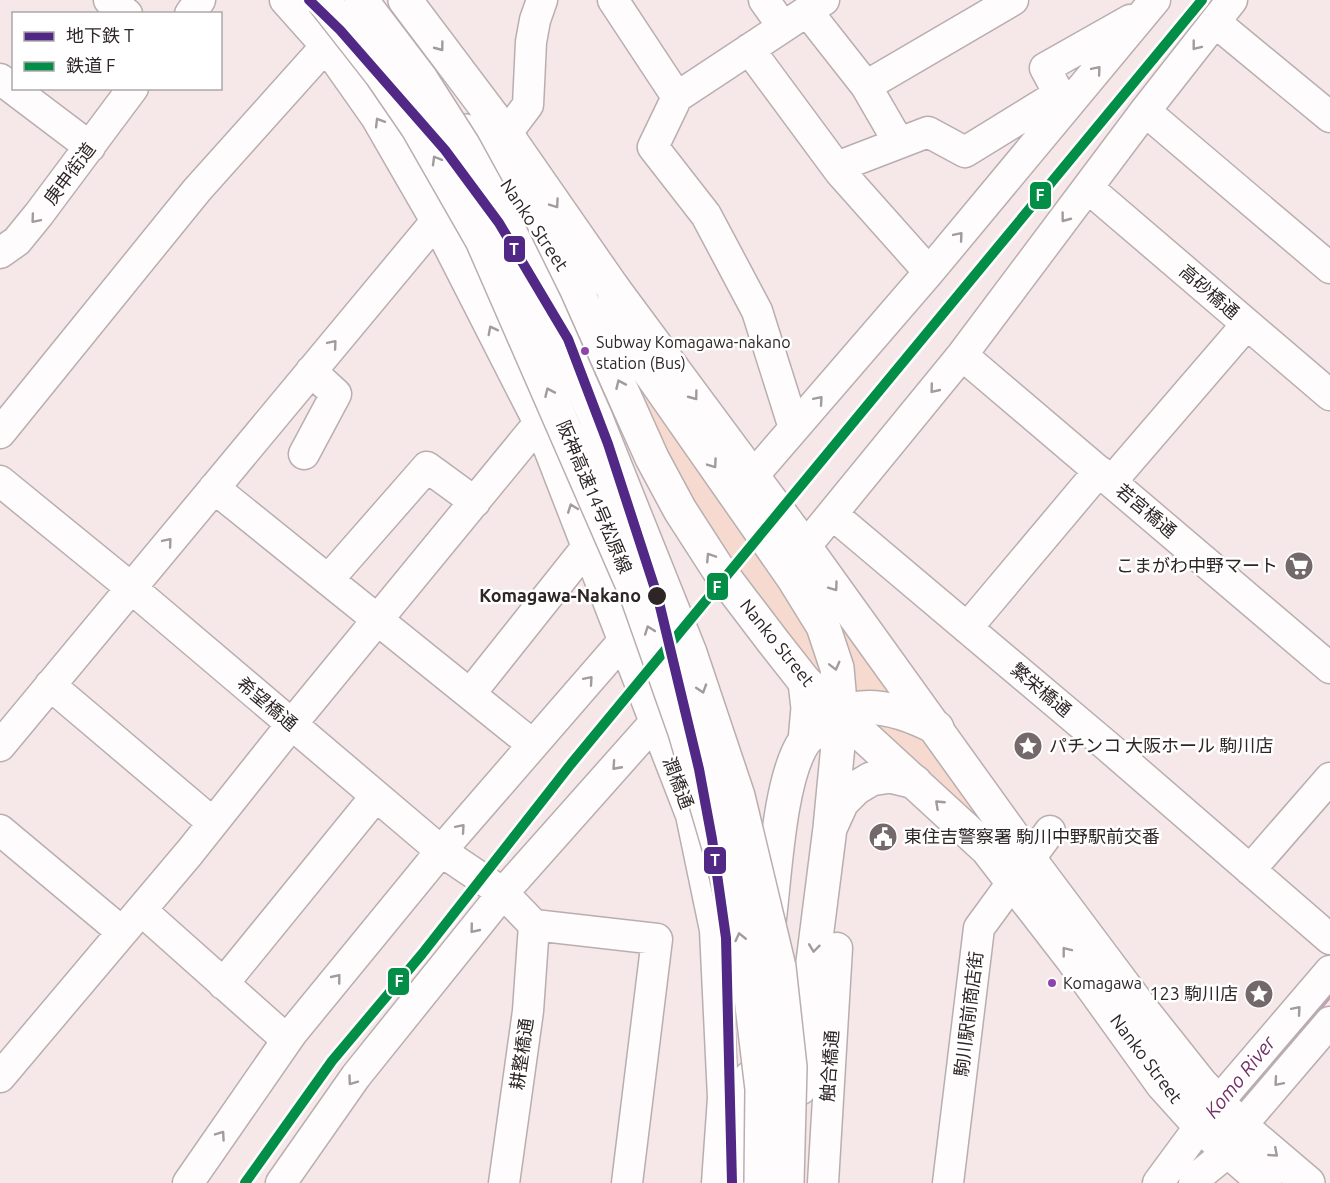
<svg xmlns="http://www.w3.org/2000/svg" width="1330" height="1183" font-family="Ubuntu,'Noto Sans JP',sans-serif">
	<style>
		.green { fill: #f6dacf }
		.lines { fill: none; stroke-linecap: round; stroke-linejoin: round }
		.stream { stroke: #c69bb9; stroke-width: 7 }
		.minor-casing { stroke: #b9aeaf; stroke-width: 33 }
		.major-casing { stroke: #b9aeaf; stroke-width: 36 }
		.highway-casing { stroke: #b9aeaf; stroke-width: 36 }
		.minor { stroke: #fefcfc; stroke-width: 30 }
		.major { stroke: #fefcfc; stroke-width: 33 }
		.highway { stroke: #fefcfc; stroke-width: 33 }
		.highway-bridge-casing { stroke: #b9aeaf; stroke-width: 36; stroke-linecap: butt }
		.highway-bridge { stroke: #fefcfc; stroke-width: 33 }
		.rail-1-casing { stroke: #fff; stroke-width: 15 }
		.rail-1 { stroke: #028e46; stroke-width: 10 }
		.metro-1-casing { stroke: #fff; stroke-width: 15 }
		.metro-1 { stroke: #522886; stroke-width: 10 }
		.oneway { stroke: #a09b9c }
		.bus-dot { fill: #8e44ad; stroke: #fff; stroke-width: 2 }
		.stop-dot { fill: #2e2526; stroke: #fff; stroke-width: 2 }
		.labels { text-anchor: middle; stroke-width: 5; stroke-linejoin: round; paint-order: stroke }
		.bus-label { font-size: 16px; fill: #2e2526; stroke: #fff; text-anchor: start }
		.street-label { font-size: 18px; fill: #2e2526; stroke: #fff }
		.poi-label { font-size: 18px; fill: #2e2526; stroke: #fff; text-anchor: end }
		.stop-label { font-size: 18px; font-weight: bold; fill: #2e2526; stroke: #fff; text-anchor: end }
		.water-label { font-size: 20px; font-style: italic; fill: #753168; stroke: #fff }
		.line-badge { stroke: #fff; stroke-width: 2 }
		.badge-label { font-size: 16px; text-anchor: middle; font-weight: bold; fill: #fff }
	</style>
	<rect width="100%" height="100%" fill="#f6e8e9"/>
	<!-- green -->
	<path class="green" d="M 633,367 L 680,446 L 793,598 L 824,670 L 818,672 L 739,578 L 665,452 L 626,369 Z
		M 825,601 L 903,702 L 855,699 Z
		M 865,715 L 890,719 L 930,742 L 998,845 Z"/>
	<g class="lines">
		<!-- stream -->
		<path class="stream" d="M 1236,1107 L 1330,994
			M 1192,1165 L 1207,1145"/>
		<!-- minor casing -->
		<g class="minor-casing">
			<path id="minor" d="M 109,0 L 127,14
				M 285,0 L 326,46 L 376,117 L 436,221 L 539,423 L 691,815 L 715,930 L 723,1098 L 717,1183
				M 613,0 L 677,97
				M 764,0 L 783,27
				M 807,11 L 866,86 L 899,143
				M 190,14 L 200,0
				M 1215,22 L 1330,117
				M 749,49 L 840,172 L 929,272
				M 0,79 L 90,147
				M 866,86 L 1013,0
				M 1145,111 L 1330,268
				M 506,134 L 528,105 L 531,42 L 535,20 L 542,0
				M 837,167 L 928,132 L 965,152 L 1059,94 L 1045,68 L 1130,20
				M 1088,188 L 1330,395
				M 0,253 L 17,241 L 39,214 L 133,88
				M 962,355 L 1330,668
				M 794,428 L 757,311 L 706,215 L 653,147 L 677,97 L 824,0
				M 0,433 L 197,190 L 326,46
				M 304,454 L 336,394 L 311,371
				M 753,476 L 929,272 L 1155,0
				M 0,481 L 130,587 L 441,851 L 503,893 L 534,925
				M 1111,482 L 1247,324
				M 214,488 L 533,745
				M 832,514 L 1106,745 L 1330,939
				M 805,547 L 962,355 L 1145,111 L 1232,0
				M 328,580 L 427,467 L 475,502
				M 967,628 L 1099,471
				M 50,685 L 213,823
				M 470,694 L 587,547
				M 0,746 L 447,208
				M 0,830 L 122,932
				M 1250,870 L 1330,778
				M 141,910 L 287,1040
				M 534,925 L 657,939 L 627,1183
				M 223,984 L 376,796
				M 0,1077 L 190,852 L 291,725 L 539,423
				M 1218,1102 L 1330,971
				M 1241,1126 L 1330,1022
				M 188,1183 L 292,1033 L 441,851 L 624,640
				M 281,1183 L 356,1076 L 503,893 L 655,722
				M 504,1183 L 528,1011 L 534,925
				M 823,1183 L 837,948
				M 948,1183 L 979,928 L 1050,831
				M 1158,1183 L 1200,1126
				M 1194,1183 L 1201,1174 L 1228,1152"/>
		</g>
		<!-- major casing -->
		<g class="major-casing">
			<path id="major" d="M 405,0 L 506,134 L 613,288 L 805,547 L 1030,860 L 1143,1011 L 1201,1084 L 1241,1126 L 1308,1183
				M 466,131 L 520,201 L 575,286 L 652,458 L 680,510 L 718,569 L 772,640 L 805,682 L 987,849 L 1073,960 L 1163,1085 L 1200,1126 L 1265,1183"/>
		</g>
		<!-- highway casing -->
		<g class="highway-casing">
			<path id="highway" d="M 613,288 L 625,337 L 794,579 L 823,626 L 837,668 L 841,714 L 830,828 L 808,1001 L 800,1088
				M 805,741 L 808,708 L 805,682
				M 832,824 L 842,802 L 856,788 L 871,779 L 890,776 L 915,782
				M 769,922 C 775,876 779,779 804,742 C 809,735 822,728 829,723 C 837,717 844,711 853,709 C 882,703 912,715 937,728
				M 738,1183 L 750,1078"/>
		</g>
		<!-- minor -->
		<use href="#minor" class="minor"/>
		<!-- major -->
		<use href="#major" class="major"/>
		<!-- highway -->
		<use href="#highway" class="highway"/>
		<!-- highway-bridge casing -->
		<g class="highway-bridge-casing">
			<path id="highway-bridge" d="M 323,0 L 381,74 L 418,128 L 482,240 L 636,593 L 685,732 L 723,861 L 747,964 L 762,1089 L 761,1183
				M 361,0 L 421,79 L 463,145 L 502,216 L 545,303 L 595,416 L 690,653 L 738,796 L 779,967 L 790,1067 L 787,1183"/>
		</g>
		<!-- highway-bridge -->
		<use href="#highway-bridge" class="highway-bridge"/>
		<!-- rail-1 casing -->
		<g class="rail-1-casing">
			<path id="rail-1" d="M 245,1183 L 332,1061 L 422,954 L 571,764 L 1202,0"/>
		</g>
		<!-- rail-1 -->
		<use href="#rail-1" class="rail-1"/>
		<!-- metro-1 casing -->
		<g class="metro-1-casing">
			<path id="metro-1" d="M 309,0 L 340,30 L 445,150 L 499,223 L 568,339 L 608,444 L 658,598 L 699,769 L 712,839 L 726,938 L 732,1183"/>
		</g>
		<!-- metro-1 -->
		<use href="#metro-1" class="metro-1"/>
	</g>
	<!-- one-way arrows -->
	<defs><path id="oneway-chevron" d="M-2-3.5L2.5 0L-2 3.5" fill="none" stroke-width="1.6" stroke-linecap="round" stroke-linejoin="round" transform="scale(1.5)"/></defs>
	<g class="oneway">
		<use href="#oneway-chevron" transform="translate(1196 46) rotate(128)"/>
		<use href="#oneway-chevron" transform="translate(440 47) rotate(53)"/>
		<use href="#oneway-chevron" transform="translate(1097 70) rotate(-50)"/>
		<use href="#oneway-chevron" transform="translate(379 122) rotate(-121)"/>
		<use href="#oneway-chevron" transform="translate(436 160) rotate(-120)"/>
		<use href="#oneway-chevron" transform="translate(555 204) rotate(55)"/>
		<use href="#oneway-chevron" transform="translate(1065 218) rotate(127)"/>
		<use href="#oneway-chevron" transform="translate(35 219) rotate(130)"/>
		<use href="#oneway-chevron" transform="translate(959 236) rotate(-50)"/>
		<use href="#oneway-chevron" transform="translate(492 330) rotate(-117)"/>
		<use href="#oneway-chevron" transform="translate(333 344) rotate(-50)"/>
		<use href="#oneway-chevron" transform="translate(620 384) rotate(-114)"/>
		<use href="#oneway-chevron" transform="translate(934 389) rotate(129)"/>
		<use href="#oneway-chevron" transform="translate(549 392) rotate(-114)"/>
		<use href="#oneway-chevron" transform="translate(694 396) rotate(53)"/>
		<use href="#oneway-chevron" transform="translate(819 400) rotate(-49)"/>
		<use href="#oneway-chevron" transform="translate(713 464) rotate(55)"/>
		<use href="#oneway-chevron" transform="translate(572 508) rotate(-111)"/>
		<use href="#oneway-chevron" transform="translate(168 542) rotate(-50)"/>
		<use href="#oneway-chevron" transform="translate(710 557) rotate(-123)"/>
		<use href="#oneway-chevron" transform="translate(834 587) rotate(54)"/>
		<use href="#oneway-chevron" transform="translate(649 630) rotate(-110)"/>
		<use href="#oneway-chevron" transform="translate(835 666) rotate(76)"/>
		<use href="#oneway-chevron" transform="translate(589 680) rotate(-49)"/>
		<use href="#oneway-chevron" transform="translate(702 689) rotate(72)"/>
		<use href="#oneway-chevron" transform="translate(616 766) rotate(132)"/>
		<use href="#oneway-chevron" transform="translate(939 804) rotate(-137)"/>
		<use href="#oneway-chevron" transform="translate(461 828) rotate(-49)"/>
		<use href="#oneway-chevron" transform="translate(474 929) rotate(129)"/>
		<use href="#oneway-chevron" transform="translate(740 937) rotate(-103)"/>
		<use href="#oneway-chevron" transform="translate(814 948) rotate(97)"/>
		<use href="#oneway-chevron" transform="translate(1066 951) rotate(-128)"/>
		<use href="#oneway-chevron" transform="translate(337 978) rotate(-51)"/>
		<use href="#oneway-chevron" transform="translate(1297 1010) rotate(-49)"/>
		<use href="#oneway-chevron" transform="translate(352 1081) rotate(126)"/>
		<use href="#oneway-chevron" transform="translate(1278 1082) rotate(131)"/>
		<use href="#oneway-chevron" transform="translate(221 1135) rotate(-55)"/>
		<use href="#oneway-chevron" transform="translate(1274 1153) rotate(41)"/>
	</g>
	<!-- icons -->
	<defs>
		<g id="supermarket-disc" transform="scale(1.5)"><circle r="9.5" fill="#74696a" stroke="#fff"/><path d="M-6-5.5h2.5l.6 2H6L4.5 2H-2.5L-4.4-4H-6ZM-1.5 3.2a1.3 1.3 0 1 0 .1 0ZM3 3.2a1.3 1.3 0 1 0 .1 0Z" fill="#fff"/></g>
		<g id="sight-disc" transform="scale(1.5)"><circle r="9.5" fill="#74696a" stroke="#fff"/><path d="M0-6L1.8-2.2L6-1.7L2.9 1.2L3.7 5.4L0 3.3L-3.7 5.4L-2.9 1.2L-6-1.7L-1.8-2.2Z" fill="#fff"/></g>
		<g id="civic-disc" transform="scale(1.5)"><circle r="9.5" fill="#74696a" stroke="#fff"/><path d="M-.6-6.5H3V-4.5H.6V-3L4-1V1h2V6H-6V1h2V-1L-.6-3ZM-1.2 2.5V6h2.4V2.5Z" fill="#fff"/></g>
	</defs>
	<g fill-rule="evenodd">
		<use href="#supermarket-disc" x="1299" y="566"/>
		<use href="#sight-disc" x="1028" y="746"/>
		<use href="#civic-disc" x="883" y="837"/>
		<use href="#sight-disc" x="1259" y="994"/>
	</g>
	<!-- markers -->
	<g class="bus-dot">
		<circle cx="585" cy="351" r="5"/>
		<circle cx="1052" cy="983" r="5"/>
	</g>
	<circle class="stop-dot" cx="657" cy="596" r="10"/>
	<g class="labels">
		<!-- bus labels -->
		<g class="bus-label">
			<text x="596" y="348">Subway Komagawa-nakano<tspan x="596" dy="21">station (Bus)</tspan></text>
			<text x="1063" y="989">Komagawa</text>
		</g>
		<!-- street labels -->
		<g class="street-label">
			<text transform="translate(70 174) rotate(-53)" y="6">庚申街道</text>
			<text transform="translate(534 225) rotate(56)" y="6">Nanko Street</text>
			<text transform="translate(1209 292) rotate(41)" y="6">高砂橋通</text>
			<text transform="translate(594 497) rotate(67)" y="6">阪神高速14号松原線</text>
			<text transform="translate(1146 511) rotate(40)" y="6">若宮橋通</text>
			<text transform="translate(777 643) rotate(51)" y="6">Nanko Street</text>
			<text transform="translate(1041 690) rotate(40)" y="6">繁栄橋通</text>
			<text transform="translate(267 704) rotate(40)" y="6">希望橋通</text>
			<text transform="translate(678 783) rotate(69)" y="6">潤橋通</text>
			<text transform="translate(969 1014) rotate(-83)" y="6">駒川駅前商店街</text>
			<text transform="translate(522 1054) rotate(-82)" y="6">耕整橋通</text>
			<text transform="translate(1146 1059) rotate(53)" y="6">Nanko Street</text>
			<text transform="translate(830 1066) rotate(-86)" y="6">触合橋通</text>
		</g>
		<!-- poi labels -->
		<g class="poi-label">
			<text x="1278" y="572">こまがわ中野マート</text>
			<text x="1049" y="752" text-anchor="start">パチンコ 大阪ホール 駒川店</text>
			<text x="904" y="843" text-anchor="start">東住吉警察署 駒川中野駅前交番</text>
			<text x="1238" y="1000">123 駒川店</text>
		</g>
		<!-- stop labels -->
		<g class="stop-label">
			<text x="641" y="602">Komagawa-Nakano</text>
		</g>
		<!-- water labels -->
		<g class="water-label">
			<text transform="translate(1240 1077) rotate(-51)" y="7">Komo River</text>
		</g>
	</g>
	<g class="line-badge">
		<rect x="1029" y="181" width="23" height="29" rx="6" fill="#028e46"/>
		<rect x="503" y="235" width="23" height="28" rx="6" fill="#522886"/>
		<rect x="706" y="572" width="23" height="29" rx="6" fill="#028e46"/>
		<rect x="703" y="846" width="24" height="29" rx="6" fill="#522886"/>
		<rect x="387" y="967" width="23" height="29" rx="6" fill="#028e46"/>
	</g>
	<g class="badge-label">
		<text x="1040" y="201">F</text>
		<text x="514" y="255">T</text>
		<text x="717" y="593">F</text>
		<text x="715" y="866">T</text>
		<text x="399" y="987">F</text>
	</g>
	<!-- legend -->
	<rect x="12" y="12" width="210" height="78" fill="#ffffff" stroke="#aba8a8" stroke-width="1.5"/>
	<rect x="24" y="32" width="30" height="9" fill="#522886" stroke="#aba8a8" stroke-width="1.5"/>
	<text x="66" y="42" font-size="18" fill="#2e2526">地下鉄 T</text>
	<rect x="24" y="62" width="30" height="9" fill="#028e46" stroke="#aba8a8" stroke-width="1.5"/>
	<text x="66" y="72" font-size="18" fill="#2e2526">鉄道 F</text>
</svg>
